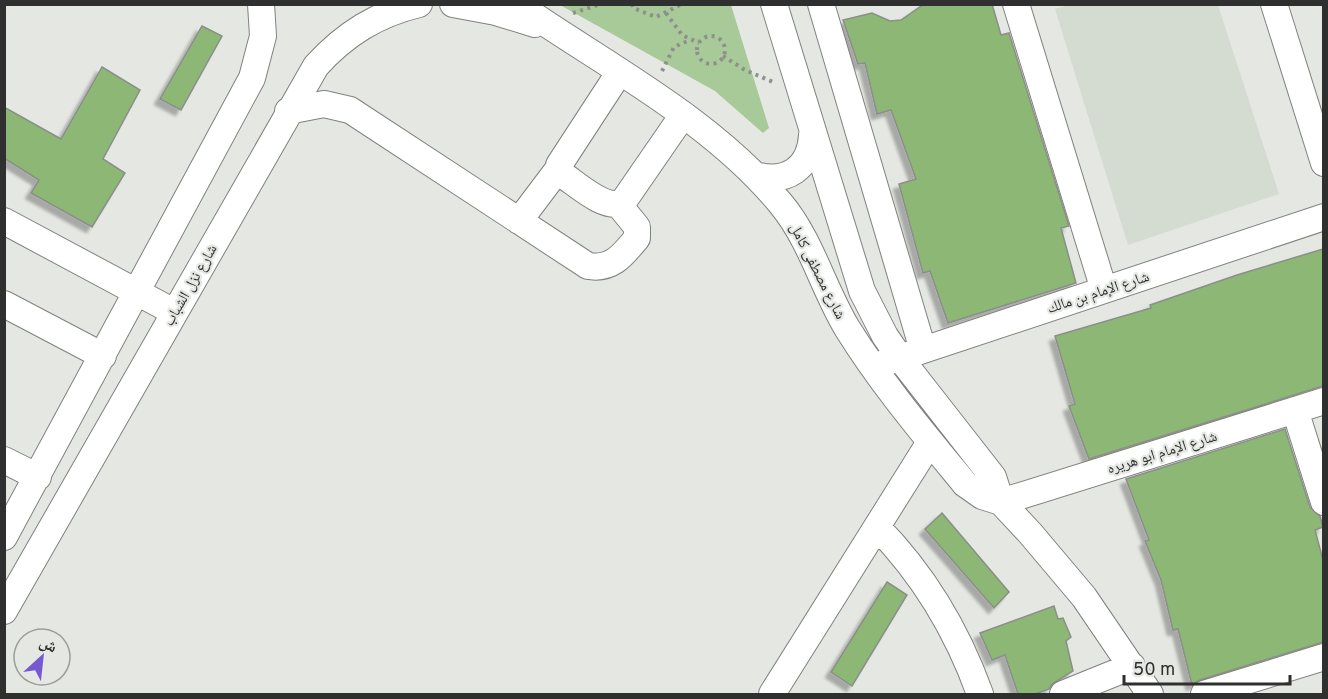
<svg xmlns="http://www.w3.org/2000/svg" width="1328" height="699" font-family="Overpass,'Noto Naskh Arabic',sans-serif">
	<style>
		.built { fill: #d4dbd1 }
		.green { fill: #a8c998 }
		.building { fill: #8cb775; stroke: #8b8e8a; stroke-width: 1.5; filter: url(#shadow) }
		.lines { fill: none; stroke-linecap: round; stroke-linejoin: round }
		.minor-casing { stroke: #80827f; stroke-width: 28 }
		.path { stroke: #8e908d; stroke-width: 4; stroke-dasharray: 3 4.5; stroke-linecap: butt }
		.minor { stroke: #fff; stroke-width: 26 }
		.labels { text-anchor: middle; stroke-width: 4.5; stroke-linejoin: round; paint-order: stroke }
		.street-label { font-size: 15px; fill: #2e2f2e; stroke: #e4e7e2 }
	</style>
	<defs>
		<filter id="shadow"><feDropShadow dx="-5.5" dy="5.5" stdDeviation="1.5" flood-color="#0004"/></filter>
	</defs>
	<rect width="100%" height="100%" fill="#e4e7e2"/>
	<!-- built -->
	<path class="built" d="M 1069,5 L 1218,5 L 1279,194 L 1128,245 L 1055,9 Z"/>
	<!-- green -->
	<path class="green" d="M 560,5 L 731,5 L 769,128 L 763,133 L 715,91 Z"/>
	<!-- building -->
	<path class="building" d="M 924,4 L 992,4 L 1001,35 L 1009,33 L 1069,226 L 1061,228 L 1076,283 L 948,323 L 930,271 L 923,273 L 899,184 L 916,179 L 891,110 L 877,114 L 865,63 L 858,64 L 843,20 L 872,13 L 890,21 L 901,20 Z
		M 202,26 L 222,36 L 181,110 L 160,99 Z
		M 102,67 L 140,90 L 103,159 L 125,173 L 92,227 L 31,193 L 39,180 L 4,158 L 4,107 L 61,139 Z
		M 1323,249 L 1323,386 L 1089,459 L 1069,406 L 1075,404 L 1055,336 L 1151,308 L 1150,305 L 1237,275 Z
		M 1285,429 L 1310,507 L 1320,516 L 1323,527 L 1315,530 L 1323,560 L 1323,642 L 1200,680 L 1192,685 L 1178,629 L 1173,630 L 1161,580 L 1145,541 L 1149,540 L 1126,479 Z
		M 942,513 L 1009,592 L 994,608 L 925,529 Z
		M 887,582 L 907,595 L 852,686 L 831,672 Z
		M 1054,606 L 1058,619 L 1063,618 L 1071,637 L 1066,641 L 1073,671 L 1052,684 L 1049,689 L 1035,694 L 1018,694 L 1005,655 L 992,660 L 980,633 Z"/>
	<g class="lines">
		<!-- minor casing -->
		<g class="minor-casing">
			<path id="minor" d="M 453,4 L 496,12 L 535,24
				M 517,4 C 606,66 711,119 781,204 C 811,240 823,288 847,328 C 881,383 924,434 965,484 L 982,496 L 1001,502 L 1030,533 L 1084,597 L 1150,694
				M 774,4 L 862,291 L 885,336 L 900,358 L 993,477 L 1001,502
				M 821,4 L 923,350
				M 1016,4 L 1104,290
				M 1274,4 L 1324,163
				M 619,73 L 559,165 L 559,171 L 563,175 C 578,185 606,211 623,202 L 683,115
				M 288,111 L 324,104 L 350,110 L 588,266 C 612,270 623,255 637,238 L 637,227 L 619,205
				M 755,175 C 787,184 810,168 812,135
				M 4,221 L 174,312
				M 519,221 L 559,168
				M 4,304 L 103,356
				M 884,363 L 1324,217
				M 1295,410 L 1324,502
				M 4,460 L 38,477
				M 1001,502 L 1324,401
				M 877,527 C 925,576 957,630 980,694
				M 4,537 L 252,78 L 263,36 L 261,4
				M 4,611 L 316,66 C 345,34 377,14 419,4
				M 772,694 L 930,442
				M 1063,694 L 1132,666
				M 1204,694 L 1324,657"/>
		</g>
		<!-- path -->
		<path class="path" d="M 632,4 L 633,8 L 656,17 L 682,4
			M 573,13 L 601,4
			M 666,13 L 682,35 L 699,43
			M697 50a14 14 0 1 1 28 0a14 14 0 1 1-28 0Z
			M 723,56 L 745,70 L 773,82
			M 662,71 L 674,47 L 690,40"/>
		<!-- minor -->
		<use href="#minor" class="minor"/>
	</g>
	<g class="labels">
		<!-- street labels -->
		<g class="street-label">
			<text transform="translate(818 271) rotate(63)" y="5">شارع مصطفى كامل</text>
			<text transform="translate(190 285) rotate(-60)" y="5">شارع نزل الشباب</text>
			<text transform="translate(1098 292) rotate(-18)" y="5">شارع الإمام بن مالك</text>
			<text transform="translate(1162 452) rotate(-17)" y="5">شارع الإمام ابو هريره</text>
		</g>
	</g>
	<!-- border -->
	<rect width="1328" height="699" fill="none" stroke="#2e2f2e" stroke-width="12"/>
	<!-- north arrow -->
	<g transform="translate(42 657) rotate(27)"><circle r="28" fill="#e4e7e2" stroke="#9b9d9a" stroke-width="1.5"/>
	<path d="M0-4.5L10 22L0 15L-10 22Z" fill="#7459d3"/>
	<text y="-9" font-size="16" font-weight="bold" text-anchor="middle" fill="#2e2f2e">ش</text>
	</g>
	<!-- scale -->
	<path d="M1124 675v9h166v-9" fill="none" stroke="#2e2f2e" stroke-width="3"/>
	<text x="1133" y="675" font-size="18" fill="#2e2f2e" stroke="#e4e7e2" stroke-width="4.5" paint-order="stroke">50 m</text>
</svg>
